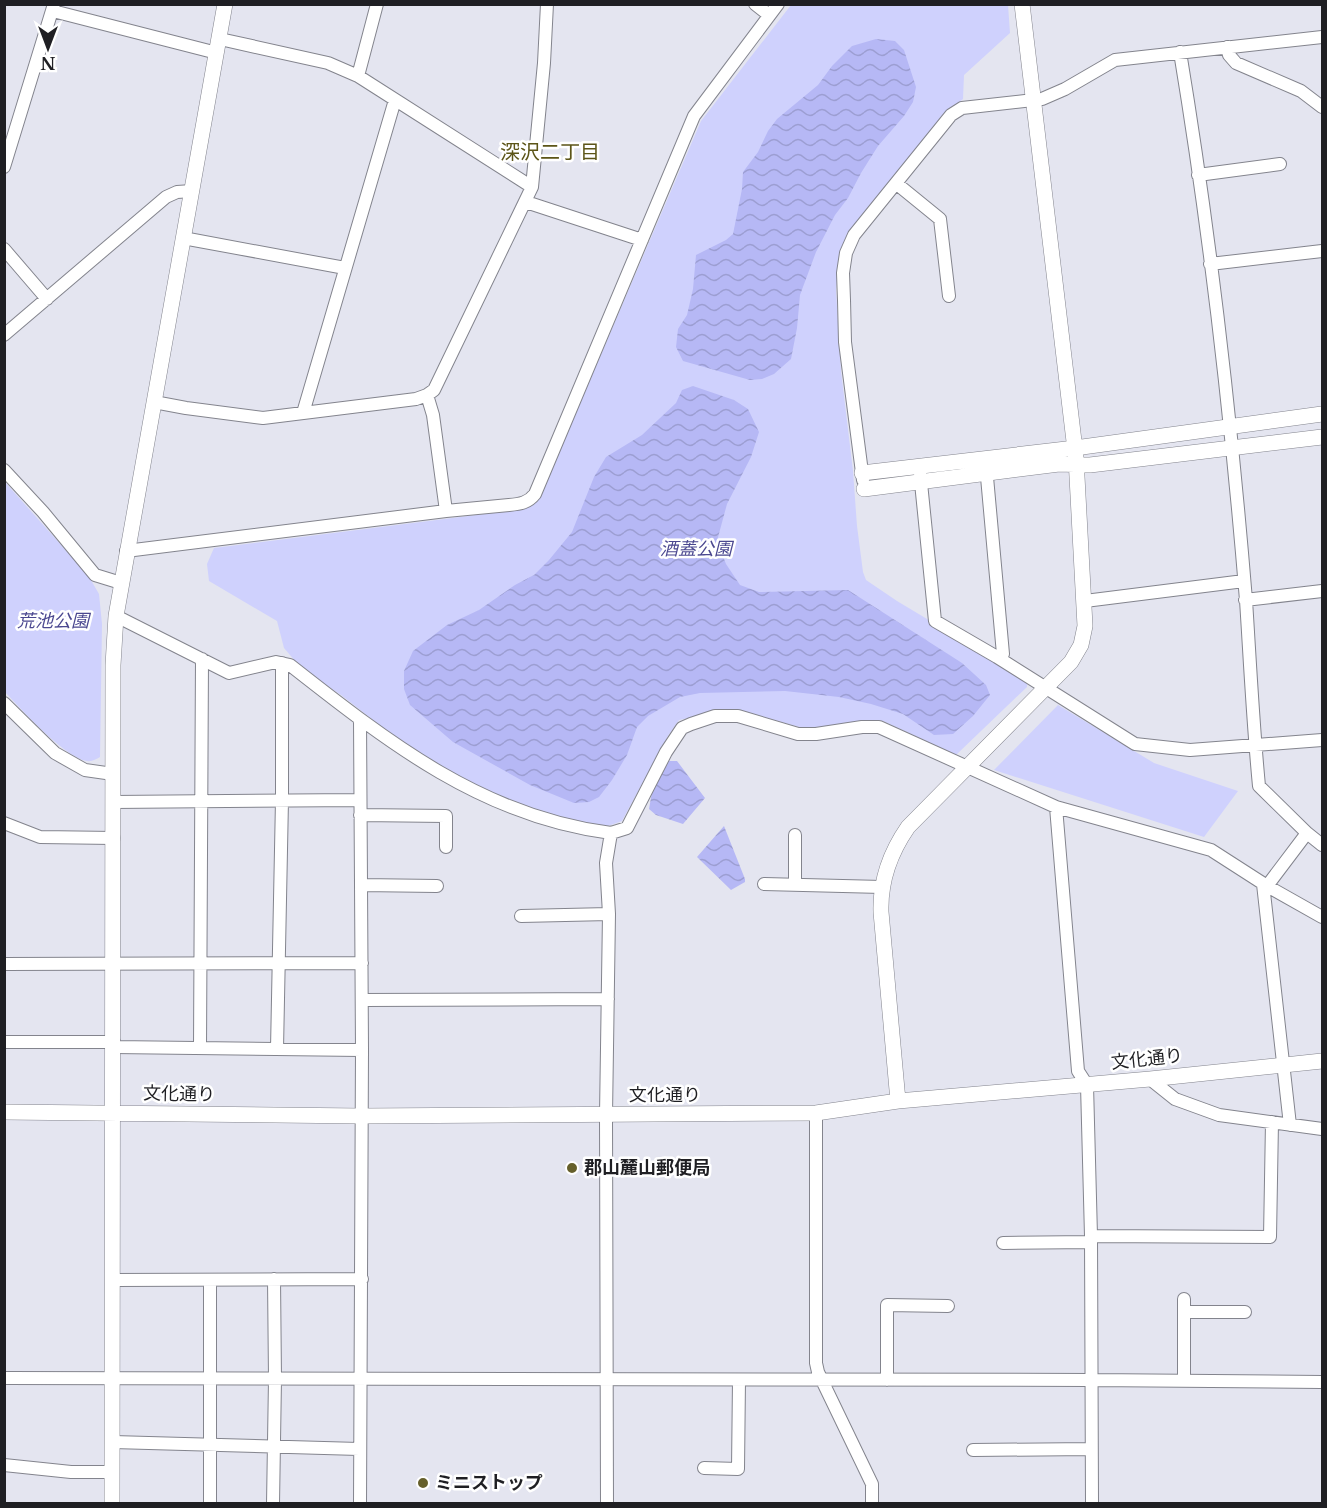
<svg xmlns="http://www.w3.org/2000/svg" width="1327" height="1508" font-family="'Libre Baskerville','Noto Sans JP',serif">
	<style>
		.green { fill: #cfd1fd }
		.water { fill: url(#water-waves) }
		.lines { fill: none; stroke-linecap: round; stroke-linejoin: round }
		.minor-casing { stroke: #83848d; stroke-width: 14 }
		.tertiary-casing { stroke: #83848d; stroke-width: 16 }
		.minor { stroke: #fff; stroke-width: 12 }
		.tertiary { stroke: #fff; stroke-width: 15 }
		.poi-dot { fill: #655f2b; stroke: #fff; stroke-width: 2 }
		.labels { text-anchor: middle; stroke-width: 5; stroke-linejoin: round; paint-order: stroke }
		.park-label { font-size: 18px; font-style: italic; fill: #4b4890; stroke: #fff }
		.street-label { font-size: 18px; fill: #1f1f23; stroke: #fff }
		.poi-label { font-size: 18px; font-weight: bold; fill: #1f1f23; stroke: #fff; text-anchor: start }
		.neighbourhood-label { font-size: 20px; fill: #5c5518; stroke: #fff }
	</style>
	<defs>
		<pattern id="water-waves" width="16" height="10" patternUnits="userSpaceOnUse" patternTransform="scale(1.5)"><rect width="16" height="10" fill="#b6b8f5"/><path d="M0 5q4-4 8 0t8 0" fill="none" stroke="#9c9ed2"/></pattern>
	</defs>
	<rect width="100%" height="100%" fill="#e4e5f0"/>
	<!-- green -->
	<path class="green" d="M 791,5 L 1008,5 L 1010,33 L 964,75 L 963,99 L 943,115 L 891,183 L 858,221 L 845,241 L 839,262 L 836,290 L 841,371 L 853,471 L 857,526 L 863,572 L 866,580 L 897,601 L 1027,679 L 1027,687 L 956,755 L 883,721 L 807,729 L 737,710 L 717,712 L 679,720 L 668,736 L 622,821 L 608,826 L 566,821 L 506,800 L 447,771 L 409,748 L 341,695 L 302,669 L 284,648 L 277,621 L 209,581 L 207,564 L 214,548 L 524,509 L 539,499 L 701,121 Z
		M 4,481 L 88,575 L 99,594 L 102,624 L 100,757 C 96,759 92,762 87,761 C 65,758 21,709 5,692 Z
		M 1058,705 L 1154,763 L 1238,791 L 1204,837 L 994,770 Z"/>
	<!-- water -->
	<path class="water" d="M 876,39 L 895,41 L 904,50 L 916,87 L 913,102 L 904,116 L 878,146 L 861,173 L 848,198 L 835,215 L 816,252 L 800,295 L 797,328 L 791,359 L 774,374 L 762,379 L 750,380 L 683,361 L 676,347 L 678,329 L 687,315 L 693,289 L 696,255 L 726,240 L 733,234 L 742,189 L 743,172 L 758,152 L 768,131 L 777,119 L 818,85 L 832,66 L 852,46 Z
		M 693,386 L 734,400 L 748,409 L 759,432 L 751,457 L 727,504 L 717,541 L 726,564 L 740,585 L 759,592 L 848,590 L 962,663 L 986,685 L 990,695 L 973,716 L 953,734 L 934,735 L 903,714 L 871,704 L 839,697 L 785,691 L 700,693 L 680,697 L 648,716 L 637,727 L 627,755 L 612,780 L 599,797 L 589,802 L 574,803 L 530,785 L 453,742 L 410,705 L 404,689 L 404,671 L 413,651 L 447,625 L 479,610 L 515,585 L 534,575 L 549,560 L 572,532 L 594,477 L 606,457 L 642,435 L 676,403 L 682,390 Z
		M 669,761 L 677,761 L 705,798 L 683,824 L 656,815 L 649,809 L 652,792 Z
		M 724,826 L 745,879 L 745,882 L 731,890 L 697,857 Z"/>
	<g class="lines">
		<!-- minor casing -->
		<g class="minor-casing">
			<path id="minor" d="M 755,4 L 769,15
				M 53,11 L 217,53
				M 220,39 L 328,63 L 358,76 L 532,187
				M 1227,47 L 1229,55 L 1236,63 L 1301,91 L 1322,107
				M 1180,52 C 1210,233 1231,417 1246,600 C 1250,662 1253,724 1259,786 L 1307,833 L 1267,886
				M 358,76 L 377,4
				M 4,167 L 54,4
				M 1198,175 L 1280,164
				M 897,184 L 940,219 L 949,296
				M 526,202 L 642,240
				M 183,238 L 345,268
				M 4,249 L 47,299
				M 1210,264 L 1322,251
				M 4,335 L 166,197 L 177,192 L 192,191
				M 427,395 L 433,415 L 446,511
				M 154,402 L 186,408 L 263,418 L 416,399 L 427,395 L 434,390 L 532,187 L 544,63 L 547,4
				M 303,413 L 395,100
				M 986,466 L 1003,654 L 1000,658
				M 4,470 L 43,512 L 95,575 L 121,583
				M 920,473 L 935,621 L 997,657 L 1135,744 L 1190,750 L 1322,740
				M 863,480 L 845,342 L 844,300 L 843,273 L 846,253 L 854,235 L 951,115 L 962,108 L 1042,99 L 1065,89 L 1115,60 L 1322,37
				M 126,551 L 446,511 L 509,505 C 520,504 528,503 535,494 L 694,116 L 778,4
				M 1245,600 L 1322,591
				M 1085,601 L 1244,581
				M 116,616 L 229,673 L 276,662 L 290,665 C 388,742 483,817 611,833 L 606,863 L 609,914 L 606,1115 L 607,1504
				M 4,703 L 55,753 L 85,770 L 113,774
				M 113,802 L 360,800
				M 1056,807 L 1078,1071 L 1087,1085 L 1091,1236 L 1092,1504
				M 360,815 L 446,816 L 446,847
				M 4,823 L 40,837 L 114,838
				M 611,833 L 627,828 L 666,752 L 682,728 L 691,724 L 715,716 L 738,716 L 798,734 L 816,734 L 862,727 L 879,727 L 1056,807 L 1211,850 L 1267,886 L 1322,917
				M 1307,833 L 1322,845
				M 795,835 L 795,885
				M 764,884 L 882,887
				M 1263,884 L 1290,1125
				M 361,885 L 437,886
				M 521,916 L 609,914
				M 4,964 L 362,963
				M 362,1000 L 608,999
				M 4,1042 L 114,1042
				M 114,1047 L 362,1050
				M 200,1048 L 202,659
				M 277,1049 L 282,800 L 282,663
				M 1150,1079 L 1175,1099 L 1219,1115 L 1322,1129
				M 816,1113 L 816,1363 L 818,1372 L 872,1484 L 872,1504
				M 1091,1236 L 1270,1237 L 1272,1122
				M 1003,1243 L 1091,1242
				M 114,1280 L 362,1279
				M 210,1280 L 210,1504
				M 1184,1299 L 1184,1380
				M 1184,1312 L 1245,1312
				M 4,1378 L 1091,1380 L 1322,1382
				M 887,1380 L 887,1305 L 948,1306
				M 113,1442 L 359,1449
				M 973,1450 L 1091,1449
				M 4,1465 L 71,1472 L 113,1472
				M 704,1468 L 738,1469 L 739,1380
				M 273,1504 L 275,1379 L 274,1279
				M 360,1504 L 362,1050 L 360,719"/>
		</g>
		<!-- tertiary casing -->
		<g class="tertiary-casing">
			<path id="tertiary" d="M 862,473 L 1075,448 L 1322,414
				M 864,489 L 1059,464 L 1090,465 L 1322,437
				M 898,1101 L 881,912 C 880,880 890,853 908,827 L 1071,662 L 1081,645 L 1085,626 L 1076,458 L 1022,4
				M 4,1112 L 361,1116 L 816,1113 L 898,1101 L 1150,1079 L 1322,1061
				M 112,1504 L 113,665 L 116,616 L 225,4"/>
		</g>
		<!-- minor -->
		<use href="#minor" class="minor"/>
		<!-- tertiary -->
		<use href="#tertiary" class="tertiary"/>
	</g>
	<!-- markers -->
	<g class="poi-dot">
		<circle cx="572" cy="1168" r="6"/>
		<circle cx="423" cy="1483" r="6"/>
	</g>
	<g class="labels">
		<!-- park labels -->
		<g class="park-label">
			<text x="696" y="555">酒蓋公園</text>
			<text x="53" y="627">荒池公園</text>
		</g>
		<!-- street labels -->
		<g class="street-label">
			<text transform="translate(1147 1059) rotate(-6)" y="6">文化通り</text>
			<text transform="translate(179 1094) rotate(1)" y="6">文化通り</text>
			<text x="665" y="1101">文化通り</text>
		</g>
		<!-- poi labels -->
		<g class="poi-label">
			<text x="584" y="1174">郡山麓山郵便局</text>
			<text x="435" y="1489">ミニストップ</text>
		</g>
		<!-- neighbourhood labels -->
		<g class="neighbourhood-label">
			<text x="550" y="159">深沢二丁目</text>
		</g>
	</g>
	<!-- border -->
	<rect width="1327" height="1508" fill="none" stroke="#1f1f23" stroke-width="12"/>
	<!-- north arrow -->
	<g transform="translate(48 48) rotate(180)" stroke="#ffffff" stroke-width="4.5" paint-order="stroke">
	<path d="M0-4.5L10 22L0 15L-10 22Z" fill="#1f1f23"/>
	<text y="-9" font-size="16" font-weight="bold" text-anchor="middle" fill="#1f1f23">N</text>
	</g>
</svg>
